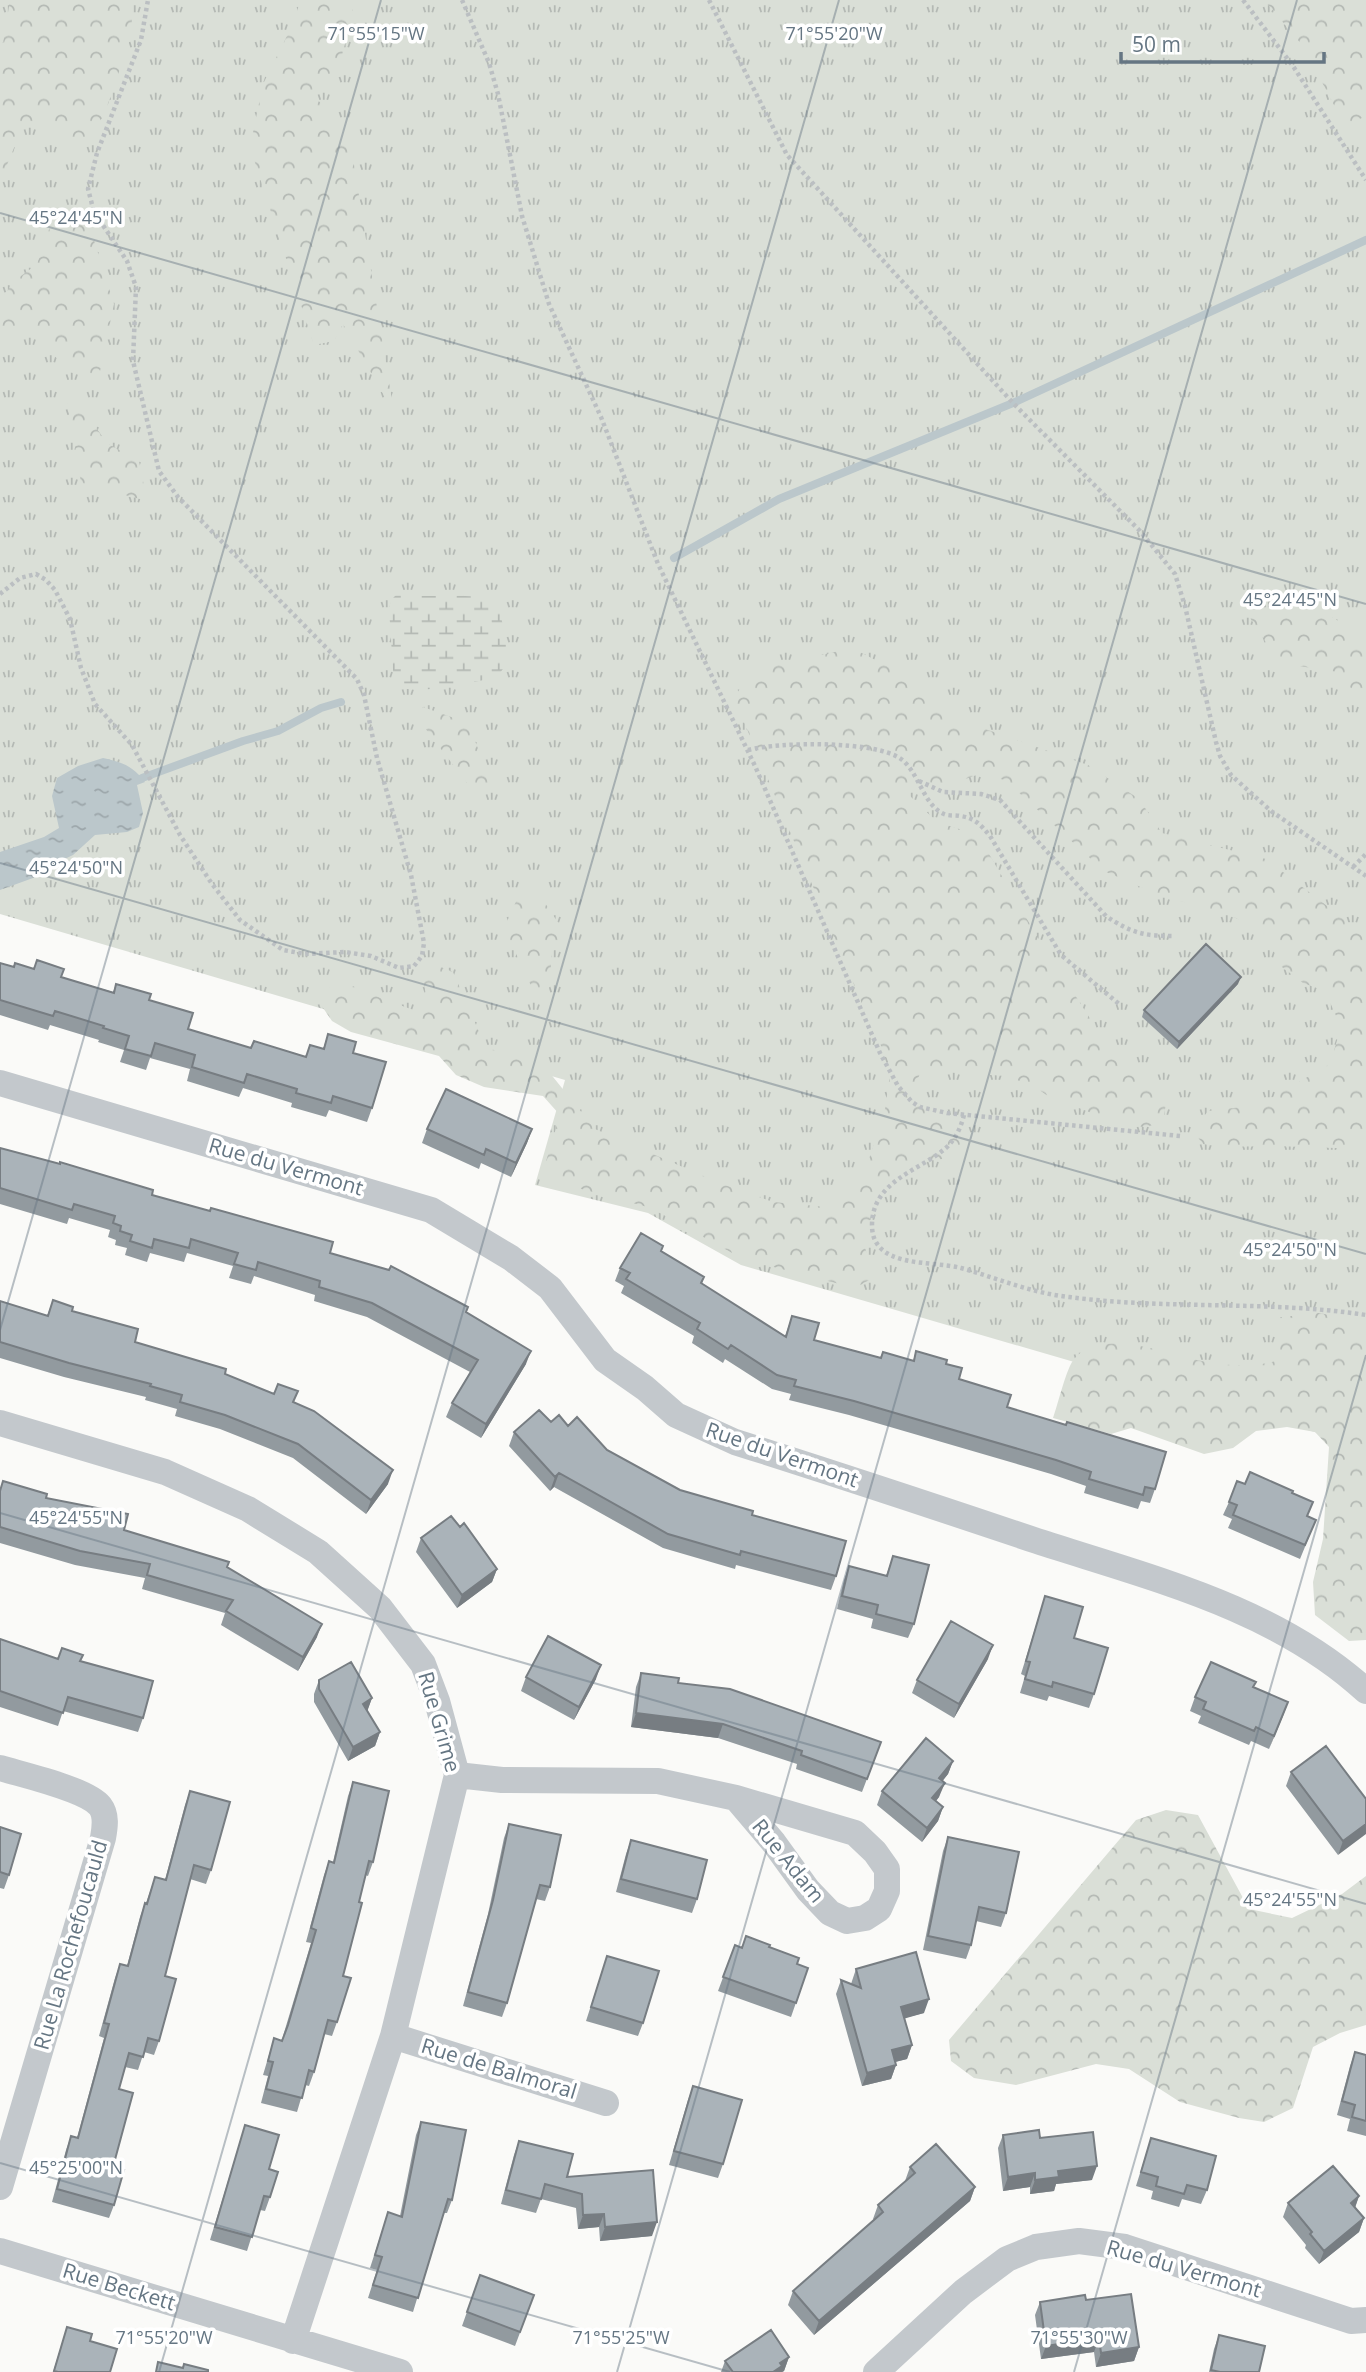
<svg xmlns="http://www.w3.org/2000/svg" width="1366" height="2372" font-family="'Open Sans',sans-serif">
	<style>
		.grass { fill: url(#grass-tufts) }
		.forest { fill: url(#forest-crowns) }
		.wetland { fill: url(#wetland-marsh) }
		.water { fill: url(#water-ripples) }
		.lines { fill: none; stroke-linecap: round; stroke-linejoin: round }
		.stream { stroke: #bbc7cb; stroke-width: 8 }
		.path { stroke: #bbbfc2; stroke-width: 4.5; stroke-dasharray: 3.5 3.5; stroke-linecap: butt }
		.street { stroke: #c3c8cc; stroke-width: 26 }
		.wall { fill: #929a9f }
		.shaded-wall { fill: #777d82 }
		.building { fill: #aab3b9; stroke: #777d82; stroke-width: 2 }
		.ticks { fill: none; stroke: #657683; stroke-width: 2; stroke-opacity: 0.45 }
		.labels { text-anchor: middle; stroke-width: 7; stroke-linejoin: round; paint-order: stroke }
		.street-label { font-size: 21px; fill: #657683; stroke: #fff }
		.ticks-label { font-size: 18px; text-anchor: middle; fill: #657683; stroke: #fff; stroke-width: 7; stroke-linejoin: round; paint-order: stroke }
	</style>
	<defs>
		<pattern id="grass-tufts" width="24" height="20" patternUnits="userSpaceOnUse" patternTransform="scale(1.75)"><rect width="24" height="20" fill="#dadfd7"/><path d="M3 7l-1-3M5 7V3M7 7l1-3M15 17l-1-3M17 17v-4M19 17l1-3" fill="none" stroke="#b4b9b4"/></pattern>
		<pattern id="forest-crowns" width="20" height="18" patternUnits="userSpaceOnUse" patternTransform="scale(1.75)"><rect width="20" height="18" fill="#dadfd7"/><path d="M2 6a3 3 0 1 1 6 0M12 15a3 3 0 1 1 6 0" fill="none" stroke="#b4b9b4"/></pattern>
		<pattern id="wetland-marsh" width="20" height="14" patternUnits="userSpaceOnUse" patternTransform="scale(1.75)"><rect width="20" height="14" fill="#dadfd7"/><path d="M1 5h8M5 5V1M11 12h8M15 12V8" fill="none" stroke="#b4b9b4"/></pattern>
		<pattern id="water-ripples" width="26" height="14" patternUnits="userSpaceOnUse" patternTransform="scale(1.75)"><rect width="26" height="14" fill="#bbc7cb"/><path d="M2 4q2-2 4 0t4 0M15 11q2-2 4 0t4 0" fill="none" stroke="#9ca6aa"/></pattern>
	</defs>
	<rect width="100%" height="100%" fill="#fafaf8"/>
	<!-- grass -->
	<path class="grass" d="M 0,0 L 1303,0 L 1366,68 L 1366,1447 L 741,1265 L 648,1213 L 535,1185 L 565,1080 L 0,914 Z"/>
	<!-- forest -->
	<path class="forest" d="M 10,0 L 133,0 L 131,36 L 104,116 L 78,145 L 45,121 L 23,126 L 0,182 L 0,62 Z
		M 300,0 L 353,0 L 353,15 L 340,62 L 314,95 L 350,140 L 394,413 L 343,324 L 334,341 L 314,345 L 250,147 L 263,84 L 295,20 Z
		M 1264,0 L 1366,0 L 1366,116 L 1345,126 L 1303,46 Z
		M 54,215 L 88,221 L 114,304 L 99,376 L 73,373 L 26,330 L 9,332 L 0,348 L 0,302 L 13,282 L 37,264 Z
		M 67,399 L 89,418 L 107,443 L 139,461 L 147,501 L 81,483 Z
		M 1245,610 L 1323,612 L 1366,637 L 1366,707 L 1338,672 L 1279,663 Z
		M 852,648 L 926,686 L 968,723 L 1088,765 L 1139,799 L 1162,833 L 1266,859 L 1366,936 L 1366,1149 L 1274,1146 L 1221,1147 L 1203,1144 L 1193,1131 L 1208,1111 L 1259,1105 L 1330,1064 L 1341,1027 L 1325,991 L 1303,983 L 1282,967 L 1262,929 L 1221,912 L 1161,896 L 1104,871 L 1005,780 L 979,774 L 949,785 L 918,781 L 909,795 L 937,822 L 978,835 L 1035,933 L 1102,1037 L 1167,1096 L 1163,1123 L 1144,1127 L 1120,1124 L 1048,1096 L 1032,1085 L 1005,1076 L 922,1070 L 915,1084 L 922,1102 L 973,1136 L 968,1152 L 942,1159 L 916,1162 L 889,1178 L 868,1223 L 865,1249 L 872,1262 L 871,1279 L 855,1288 L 743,1259 L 651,1208 L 541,1178 L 560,1115 L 543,1096 L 484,1087 L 456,1075 L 439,1056 L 351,1032 L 332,1021 L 319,1002 L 329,988 L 348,984 L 383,999 L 422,1013 L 427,1008 L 423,970 L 436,965 L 453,972 L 486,1048 L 541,1062 L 595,1129 L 722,1184 L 773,1202 L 826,1207 L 862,1181 L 885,1109 L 891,1067 L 868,1018 L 734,698 L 751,671 Z
		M 423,707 L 468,723 L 493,787 L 473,791 L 422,724 Z
		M 539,894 L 563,930 L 552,953 L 549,990 L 541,1007 L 504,928 L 518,897 Z
		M 1319,1313 L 1366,1322 L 1366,1640 L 1349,1641 L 1315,1615 L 1313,1582 L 1323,1539 L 1329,1447 L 1315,1432 L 1287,1427 L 1256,1431 L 1233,1448 L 1204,1454 L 1131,1428 L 1111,1434 L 1053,1418 C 1058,1404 1065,1374 1072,1362 C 1097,1324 1171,1355 1206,1362 C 1228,1366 1259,1368 1281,1359 L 1273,1318 Z
		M 1166,1810 L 1198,1815 L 1249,1909 L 1292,1918 L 1342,1894 L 1366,1876 L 1366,2025 L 1340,2033 L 1313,2047 L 1293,2108 L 1264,2122 L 1239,2118 L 1180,2102 L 1129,2069 L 1096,2064 L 1016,2085 L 974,2078 L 951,2061 L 949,2040 L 1136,1820 Z"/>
	<!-- wetland -->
	<path class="wetland" d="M 397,594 C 431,600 465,590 497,602 L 506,637 L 508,662 L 497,677 C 474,682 413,697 394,685 L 389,608 L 391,600 Z"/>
	<!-- water -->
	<path class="water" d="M 103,758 C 122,762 133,766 145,782 L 137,785 L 143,813 L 139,827 L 127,832 L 95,835 L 73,855 L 52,865 L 33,878 L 0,890 L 0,852 L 44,837 L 59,828 L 52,796 L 57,778 L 78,766 Z"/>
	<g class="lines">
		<!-- stream -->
		<path class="stream" d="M 674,558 L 779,499 L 1013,403 L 1366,240
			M 142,778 L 243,741 L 278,731 L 321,708 L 341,702"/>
		<!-- path -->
		<path class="path" d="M 462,0 L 489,63 L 498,94 L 522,216 L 549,304 L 601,417 L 658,564 L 755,766 L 880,1053 L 898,1086 L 912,1102 L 920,1107 L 947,1113 L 1180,1136
			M 709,0 L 787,155 L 1013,403 L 1140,531 L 1175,574 L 1185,606 L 1216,742 L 1220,756 L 1231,775 L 1271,811 L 1366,876
			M 1243,0 L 1293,66 L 1366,180
			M 0,594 L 20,578 L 36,574 L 46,580 L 55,590 L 70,619 L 81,668 L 95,704 L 132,745 L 180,835 L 212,884 L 240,920 L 283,950 L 305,954 L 345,952 L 371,956 L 399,968 L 414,966 L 422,956 L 424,943 L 411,875 L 377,758 L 364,695 L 357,679 L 178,497 L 159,471 L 133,361 L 136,287 L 127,261 L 94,212 L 88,189 L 97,153 L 141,40 L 148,0
			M 748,750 C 778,742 875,740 901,759 C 919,772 923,805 944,814 C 948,816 955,815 960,816 C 975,818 981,825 990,836 L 1061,955 L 1119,1004
			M 919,781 L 943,792 L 981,794 L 1000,800 L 1106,916 C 1131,933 1144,936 1173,936
			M 1353,867 L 1366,854
			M 964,1115 C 961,1127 956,1138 947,1147 C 920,1171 873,1180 872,1224 C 871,1269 930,1260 961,1268 C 997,1278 1031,1293 1069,1297 C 1167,1310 1268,1300 1366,1315"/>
		<!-- street -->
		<path class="street" d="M 0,1083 L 431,1210 L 511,1258 L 550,1288 L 605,1360 L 645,1388 L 676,1415 L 735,1442 C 836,1474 936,1507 1037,1541 C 1151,1578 1276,1608 1366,1691
			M 0,1423 L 165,1472 L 248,1509 L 318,1552 L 380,1608 L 423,1664 L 437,1701 L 457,1775 L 393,2036 L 293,2341
			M 0,1768 C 23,1775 86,1789 100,1806 C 107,1815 105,1827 103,1838 L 0,2187
			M 457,1775 L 502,1780 L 658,1781 L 736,1798 L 855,1833 L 875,1852 L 887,1869 L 887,1891 L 879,1909 L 865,1918 L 847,1921 L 830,1913 L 808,1890 L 774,1843 L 736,1798
			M 393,2036 L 606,2103
			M 0,2251 L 400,2372
			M 876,2372 L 963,2292 L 1007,2259 L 1036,2247 L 1079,2241 L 1125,2247 L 1351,2321 L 1366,2320"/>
	</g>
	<!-- wall -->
	<path class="wall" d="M 37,960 L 61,977 L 113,992 L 116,984 L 149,1000 L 188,1029 L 251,1048 L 306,1057 L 310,1045 L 323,1049 L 328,1034 L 353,1053 L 372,1108 L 367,1122 L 329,1110 L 326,1117 L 291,1107 L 292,1103 L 243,1088 L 239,1097 L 187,1081 L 190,1069 L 150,1058 L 146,1070 L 120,1062 L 124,1050 L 98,1042 L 99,1040 L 50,1025 L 48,1030 L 0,1015 L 0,963 L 14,967 L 34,969 Z
		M 1238,984 L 1177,1049 L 1142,1017 L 1144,1010 Z
		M 427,1129 L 532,1129 L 527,1143 L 511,1177 L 481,1163 L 479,1169 L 422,1143 Z
		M 0,1148 L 330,1253 L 468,1307 L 466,1312 L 526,1364 L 481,1438 L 446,1417 L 452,1403 L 470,1372 L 367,1317 L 314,1301 L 315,1295 L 254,1276 L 251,1284 L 229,1278 L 233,1266 L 187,1253 L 184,1262 L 150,1253 L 147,1262 L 125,1255 L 127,1248 L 115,1245 L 116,1240 L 108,1237 L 110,1230 L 69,1218 L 67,1224 L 0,1204 Z
		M 661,1251 L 704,1277 L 702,1284 L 785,1336 L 792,1316 L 814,1340 L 881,1358 L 913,1361 L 916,1351 L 946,1364 L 959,1379 L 1007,1407 L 1155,1489 L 1150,1503 L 1141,1501 L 1138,1509 L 1084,1493 L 1086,1486 L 1051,1474 L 849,1415 L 789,1400 L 791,1394 L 772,1389 L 725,1359 L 723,1363 L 692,1343 L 694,1336 L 621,1293 L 624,1286 L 615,1281 L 620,1268 Z
		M 53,1300 L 72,1311 L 135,1342 L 225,1374 L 294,1403 L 388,1484 L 366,1514 L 293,1458 L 220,1429 L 175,1416 L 177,1409 L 145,1400 L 146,1397 L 64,1377 L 0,1358 L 0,1301 L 47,1316 Z
		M 551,1422 L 568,1426 L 607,1450 L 680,1490 L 752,1515 L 836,1576 L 831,1590 L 736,1565 L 735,1569 L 663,1548 L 554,1487 L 550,1491 L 509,1446 L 514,1432 Z
		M 1245,1484 L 1292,1493 L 1307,1516 L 1316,1520 L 1300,1559 L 1228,1528 L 1232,1519 L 1223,1515 L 1229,1502 Z
		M 0,1489 L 46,1498 L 124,1530 L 227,1567 L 317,1637 L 298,1671 L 221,1625 L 225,1613 L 142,1589 L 145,1578 L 75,1565 L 0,1543 Z
		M 460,1527 L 497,1569 L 492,1582 L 457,1608 L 416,1552 L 421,1538 Z
		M 893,1556 L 914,1624 L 908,1638 L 871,1628 L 873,1619 L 837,1609 L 844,1580 L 849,1566 L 886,1576 Z
		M 1045,1596 L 1074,1638 L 1094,1694 L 1089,1708 L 1049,1696 L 1047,1701 L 1020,1693 L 1025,1676 L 1021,1674 Z
		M 0,1639 L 58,1659 L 80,1661 L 143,1718 L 138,1732 L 63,1711 L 58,1726 L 0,1707 Z
		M 988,1659 L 954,1718 L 912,1693 L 917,1680 Z
		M 641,1673 L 881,1742 L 862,1792 L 796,1769 L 797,1764 L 718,1738 L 631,1727 L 636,1687 Z
		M 526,1677 L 596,1679 L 574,1720 L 521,1691 Z
		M 319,1680 L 372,1698 L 367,1711 L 380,1732 L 375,1746 L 348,1761 L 314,1702 L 314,1694 Z
		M 1254,1687 L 1288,1702 L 1269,1749 L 1251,1741 L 1249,1745 L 1198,1723 L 1201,1716 L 1190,1711 L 1195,1697 Z
		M 953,1761 L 948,1774 L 942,1781 L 939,1797 L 936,1801 L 943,1807 L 938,1821 L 922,1842 L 877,1805 L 882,1791 Z
		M 1291,1772 L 1366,1799 L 1338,1855 L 1286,1786 Z
		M 353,1782 L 373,1862 L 368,1876 L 365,1875 L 359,1902 L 343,1976 L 337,2022 L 332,2036 L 324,2034 L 314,2072 L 309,2086 L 305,2085 L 297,2112 L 261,2103 L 268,2076 L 263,2075 L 274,2038 L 282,2041 L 283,2036 L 311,1943 L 306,1942 L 324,1875 L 329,1861 L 333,1862 L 348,1796 Z
		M 190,1791 L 211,1870 L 206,1884 L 190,1879 L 165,1976 L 159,2041 L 154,2055 L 144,2052 L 138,2070 L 125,2067 L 119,2089 L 113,2167 L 114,2205 L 109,2218 L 52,2202 L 66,2150 L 71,2136 L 77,2138 L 104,2038 L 99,2036 L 115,1978 L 120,1964 L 127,1966 L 140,1917 L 145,1903 L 146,1903 L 155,1877 L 165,1880 L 185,1805 Z
		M 509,1824 L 550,1887 L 545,1901 L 536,1899 L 507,2003 L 502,2017 L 463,2006 L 488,1914 L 504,1838 Z
		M 0,1827 L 9,1875 L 4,1889 L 0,1888 Z
		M 948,1837 L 1006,1913 L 1001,1927 L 976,1921 L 971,1945 L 966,1959 L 923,1950 L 943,1851 Z
		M 631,1840 L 697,1899 L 692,1913 L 616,1892 L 626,1854 Z
		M 735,1945 L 742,1948 L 769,1947 L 797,1964 L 808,1968 L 791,2017 L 718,1991 Z
		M 607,1956 L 643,2023 L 638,2036 L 586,2021 Z
		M 856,1969 L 924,2013 L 904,2018 L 912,2045 L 907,2059 L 895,2062 L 896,2065 L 891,2079 L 862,2086 L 836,1994 L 841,1980 L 851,1984 Z
		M 1355,2052 L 1366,2055 L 1366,2136 L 1347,2131 L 1350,2119 L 1337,2115 L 1350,2066 Z
		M 693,2086 L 723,2164 L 718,2178 L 669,2165 L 688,2100 Z
		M 421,2122 L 452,2200 L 447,2213 L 443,2213 L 413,2312 L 368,2298 L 377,2270 L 370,2268 L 388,2212 L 400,2216 L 416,2135 Z
		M 245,2125 L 269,2169 L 270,2197 L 265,2211 L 260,2210 L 247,2251 L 210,2240 Z
		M 1003,2135 L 1040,2138 L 1092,2180 L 1056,2184 L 1054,2191 L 1030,2194 L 1030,2187 L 1003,2191 L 998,2148 Z
		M 1151,2138 L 1207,2190 L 1201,2204 L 1182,2199 L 1179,2207 L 1151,2199 L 1153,2191 L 1136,2186 Z
		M 519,2141 L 567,2177 L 652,2236 L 600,2241 L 599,2227 L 578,2229 L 576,2208 L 541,2199 L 536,2213 L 501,2204 L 514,2155 Z
		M 910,2167 L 975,2187 L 970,2201 L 814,2335 L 788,2305 L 793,2291 L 874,2220 L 873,2219 L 878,2205 L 905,2181 Z
		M 1359,2196 L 1355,2208 L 1364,2218 L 1359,2232 L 1319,2264 L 1305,2248 L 1306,2245 L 1283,2217 L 1288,2203 Z
		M 480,2275 L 534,2295 L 515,2346 L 462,2326 Z
		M 1086,2300 L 1139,2347 L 1134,2361 L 1096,2367 L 1094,2352 L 1041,2359 L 1035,2315 L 1040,2302 Z
		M 67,2327 L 90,2341 L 110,2372 L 53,2372 Z
		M 1219,2335 L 1259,2372 L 1209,2372 L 1214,2349 Z
		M 789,2357 L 784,2371 L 782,2372 L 721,2372 L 725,2361 Z"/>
	<!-- shaded-wall -->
	<path class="shaded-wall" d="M 1241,977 L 1238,984 L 1177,1049 L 1179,1042 Z
		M 532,1129 L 527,1143 L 511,1177 L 516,1163 Z
		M 531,1351 L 526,1364 L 481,1438 L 486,1424 Z
		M 393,1470 L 388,1484 L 366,1514 L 371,1500 Z
		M 559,1473 L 554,1487 L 550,1491 L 555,1477 Z
		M 497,1569 L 492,1582 L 457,1608 L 462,1595 Z
		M 322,1624 L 317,1637 L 298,1671 L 303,1657 Z
		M 993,1645 L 988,1659 L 954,1718 L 959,1704 Z
		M 601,1665 L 596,1679 L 574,1720 L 579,1707 Z
		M 372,1698 L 367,1712 L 363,1704 Z
		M 1288,1702 L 1283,1716 L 1269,1749 L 1274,1736 Z
		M 636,1713 L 723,1724 L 718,1738 L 631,1727 Z
		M 380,1732 L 375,1746 L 348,1761 L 353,1747 Z
		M 953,1761 L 948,1774 L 934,1792 L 939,1778 Z
		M 945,1783 L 939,1797 L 927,1812 L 932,1798 Z
		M 943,1807 L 938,1821 L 922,1842 L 927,1828 Z
		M 1366,1824 L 1366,1834 L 1338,1855 L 1343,1841 Z
		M 929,1999 L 924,2013 L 896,2021 L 901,2007 Z
		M 912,2045 L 907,2059 L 887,2064 L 892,2050 Z
		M 896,2065 L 891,2079 L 862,2086 L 867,2073 Z
		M 1097,2166 L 1092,2180 L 1056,2184 L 1054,2191 L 1030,2194 L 1035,2180 L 1058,2171 Z
		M 1035,2173 L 1030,2187 L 1003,2191 L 1008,2177 Z
		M 975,2187 L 970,2201 L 814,2335 L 819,2321 Z
		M 1359,2196 L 1354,2210 L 1351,2203 Z
		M 604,2214 L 599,2227 L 578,2229 L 583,2215 Z
		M 1364,2218 L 1359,2232 L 1319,2264 L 1324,2251 Z
		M 657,2222 L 652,2236 L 600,2241 L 605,2227 Z
		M 1099,2338 L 1094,2352 L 1041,2359 L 1046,2346 Z
		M 1139,2347 L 1134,2361 L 1096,2367 L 1101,2353 Z
		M 789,2357 L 784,2371 L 782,2372 L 773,2372 L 780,2363 Z"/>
	<!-- building -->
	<path class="building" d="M 1206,944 L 1241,977 L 1179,1042 L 1144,1010 Z
		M 37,960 L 64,969 L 61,977 L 114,993 L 116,984 L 151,994 L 149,1000 L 193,1013 L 188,1029 L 251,1048 L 254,1041 L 306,1057 L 310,1045 L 324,1049 L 328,1034 L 356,1042 L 353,1053 L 386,1062 L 372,1108 L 333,1096 L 331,1103 L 296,1093 L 297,1089 L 247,1074 L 244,1083 L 192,1067 L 195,1055 L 155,1043 L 151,1056 L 125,1049 L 129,1036 L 103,1028 L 104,1026 L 55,1011 L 53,1016 L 0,1000 L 0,963 L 14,967 L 15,963 L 34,969 Z
		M 446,1089 L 532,1129 L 516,1163 L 486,1149 L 484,1155 L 427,1129 Z
		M 0,1148 L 60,1164 L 60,1162 L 153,1190 L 152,1195 L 210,1211 L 211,1208 L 333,1242 L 330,1253 L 389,1270 L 391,1266 L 468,1307 L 466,1312 L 531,1351 L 486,1424 L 452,1403 L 478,1360 L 372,1303 L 319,1287 L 320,1281 L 258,1262 L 256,1270 L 234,1264 L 238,1253 L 191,1239 L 189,1248 L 154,1239 L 152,1248 L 130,1241 L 132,1235 L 120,1231 L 121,1226 L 113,1223 L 115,1216 L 74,1204 L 72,1210 L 0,1188 Z
		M 641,1233 L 663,1246 L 661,1251 L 704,1277 L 701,1283 L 786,1337 L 792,1316 L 819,1323 L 814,1340 L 881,1358 L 883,1352 L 914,1361 L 916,1351 L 947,1360 L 946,1364 L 962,1368 L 959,1379 L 1011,1395 L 1007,1407 L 1066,1425 L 1067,1422 L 1166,1452 L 1155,1489 L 1145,1487 L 1143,1495 L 1089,1479 L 1091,1472 L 1056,1460 L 854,1401 L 794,1386 L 796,1380 L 777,1375 L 731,1345 L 728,1349 L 697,1329 L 700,1323 L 626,1279 L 630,1273 L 620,1268 Z
		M 53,1300 L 73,1307 L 72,1311 L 138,1329 L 135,1342 L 226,1369 L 225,1374 L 274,1394 L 278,1384 L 298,1391 L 293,1402 L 314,1411 L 393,1470 L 371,1500 L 298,1444 L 225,1415 L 180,1402 L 182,1395 L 150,1386 L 151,1384 L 69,1363 L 0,1342 L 0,1301 L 48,1316 Z
		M 539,1410 L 551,1422 L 559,1415 L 568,1426 L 577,1417 L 607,1450 L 680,1490 L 753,1511 L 752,1515 L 846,1541 L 836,1576 L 741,1551 L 740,1555 L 668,1534 L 559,1473 L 555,1477 L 514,1432 Z
		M 1250,1472 L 1293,1491 L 1292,1493 L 1313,1502 L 1307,1516 L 1316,1520 L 1305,1545 L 1233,1515 L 1237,1505 L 1229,1502 L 1237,1481 L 1245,1484 Z
		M 3,1481 L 47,1494 L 46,1498 L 128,1514 L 124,1530 L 229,1562 L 227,1567 L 322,1624 L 303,1657 L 226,1611 L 233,1600 L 147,1575 L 150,1564 L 80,1551 L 0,1527 L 0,1491 Z
		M 451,1516 L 460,1527 L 464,1523 L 497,1569 L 462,1595 L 421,1538 Z
		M 893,1556 L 929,1565 L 914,1624 L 876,1614 L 878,1605 L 842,1596 L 849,1566 L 887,1576 Z
		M 1045,1596 L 1083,1607 L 1074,1638 L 1108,1648 L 1094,1694 L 1053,1682 L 1052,1687 L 1025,1679 L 1030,1662 L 1026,1661 Z
		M 951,1621 L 993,1645 L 959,1704 L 917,1680 Z
		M 548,1636 L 601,1665 L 579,1707 L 526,1677 Z
		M 0,1639 L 58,1659 L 62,1648 L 83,1655 L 80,1661 L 153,1681 L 143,1718 L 68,1697 L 63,1713 L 0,1691 Z
		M 351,1662 L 372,1698 L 363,1704 L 380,1732 L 353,1747 L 319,1689 L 319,1680 Z
		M 1211,1662 L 1256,1682 L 1253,1687 L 1288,1702 L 1274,1736 L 1256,1727 L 1254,1731 L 1203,1709 L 1206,1702 L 1195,1697 Z
		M 641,1673 L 679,1678 L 678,1683 L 730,1689 L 881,1742 L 867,1779 L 801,1755 L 802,1751 L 723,1724 L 636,1713 Z
		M 926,1738 L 953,1761 L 939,1778 L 945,1783 L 932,1798 L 943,1807 L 927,1828 L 882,1791 Z
		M 1326,1746 L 1366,1799 L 1366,1824 L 1343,1841 L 1291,1772 Z
		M 353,1782 L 389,1791 L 373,1862 L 369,1861 L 359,1902 L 362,1903 L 343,1976 L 351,1978 L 337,2022 L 328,2020 L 314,2072 L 309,2070 L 302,2098 L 266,2089 L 273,2062 L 268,2061 L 274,2038 L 282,2041 L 288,2025 L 316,1930 L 311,1928 L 329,1861 L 334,1863 Z
		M 190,1791 L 230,1802 L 211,1870 L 194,1865 L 165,1976 L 176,1979 L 159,2041 L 148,2038 L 143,2057 L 129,2053 L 119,2089 L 133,2093 L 113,2167 L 124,2170 L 114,2205 L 57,2189 L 71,2136 L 78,2138 L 109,2024 L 104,2023 L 120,1964 L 128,1966 L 145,1903 L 147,1904 L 155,1877 L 166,1880 Z
		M 509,1824 L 561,1835 L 550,1887 L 540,1885 L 507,2003 L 468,1992 L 493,1900 Z
		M 0,1827 L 21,1834 L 9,1875 L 0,1872 Z
		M 948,1837 L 1019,1852 L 1006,1913 L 979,1907 L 971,1945 L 928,1936 Z
		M 631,1840 L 707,1860 L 697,1899 L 621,1879 Z
		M 746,1936 L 770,1945 L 769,1947 L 799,1958 L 797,1964 L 808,1968 L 796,2003 L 723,1977 L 735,1945 L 742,1948 Z
		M 916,1952 L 929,1999 L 901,2007 L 912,2045 L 892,2050 L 896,2065 L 867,2073 L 841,1980 L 861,1988 L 856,1969 Z
		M 607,1956 L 659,1971 L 643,2023 L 591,2007 Z
		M 1355,2052 L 1366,2055 L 1366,2121 L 1352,2117 L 1355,2105 L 1342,2101 Z
		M 693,2086 L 742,2100 L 723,2164 L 674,2151 Z
		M 421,2122 L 466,2130 L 452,2200 L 448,2199 L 418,2298 L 373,2285 L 382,2257 L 375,2255 L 388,2212 L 402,2217 Z
		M 245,2125 L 279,2135 L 269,2169 L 278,2172 L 270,2197 L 264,2196 L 252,2237 L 215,2227 Z
		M 1039,2130 L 1040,2138 L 1093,2132 L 1097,2166 L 1058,2171 L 1059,2177 L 1035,2180 L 1035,2173 L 1008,2177 L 1003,2135 Z
		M 1151,2138 L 1216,2156 L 1207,2190 L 1187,2185 L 1184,2194 L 1156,2186 L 1158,2177 L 1141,2172 Z
		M 519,2141 L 573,2154 L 567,2177 L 653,2170 L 657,2222 L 605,2227 L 604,2214 L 583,2215 L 582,2194 L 545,2184 L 541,2199 L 506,2190 Z
		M 936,2144 L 975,2187 L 819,2321 L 793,2291 L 883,2212 L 878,2205 L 915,2173 L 910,2167 Z
		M 1333,2166 L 1359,2196 L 1351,2203 L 1364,2218 L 1324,2251 L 1310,2234 L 1312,2232 L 1288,2203 Z
		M 480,2275 L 534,2295 L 520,2332 L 467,2312 Z
		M 1131,2294 L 1139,2347 L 1101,2353 L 1099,2338 L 1046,2346 L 1040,2302 L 1085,2295 L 1086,2300 Z
		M 67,2327 L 92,2334 L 90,2341 L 117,2349 L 110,2372 L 58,2372 L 54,2371 Z
		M 771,2330 L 789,2357 L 780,2363 L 782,2366 L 773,2372 L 733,2372 L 725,2361 Z
		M 1219,2335 L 1265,2346 L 1259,2372 L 1220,2372 L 1211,2370 Z
		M 158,2362 L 183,2368 L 184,2364 L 208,2370 L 208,2372 L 156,2372 Z"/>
	<!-- ticks -->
	<path class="ticks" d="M 0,213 L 1366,604M 0,863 L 1366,1254M 0,1330 L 381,0M 0,1513 L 1366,1904M 0,2163 L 730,2372M 159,2372 L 839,0M 617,2372 L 1297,0M 1074,2372 L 1366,1355"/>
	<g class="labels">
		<!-- street labels -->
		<g class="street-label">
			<text transform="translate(286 1167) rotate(16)" y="7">Rue du Vermont</text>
			<text transform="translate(782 1455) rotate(19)" y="7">Rue du Vermont</text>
			<text transform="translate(439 1722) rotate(74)" y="7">Rue Grime</text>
			<text transform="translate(788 1861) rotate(51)" y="7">Rue Adam</text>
			<text transform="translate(71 1945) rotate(-74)" y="7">Rue La Rochefoucauld</text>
			<text transform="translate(499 2069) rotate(17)" y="7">Rue de Balmoral</text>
			<text transform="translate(1184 2269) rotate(16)" y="7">Rue du Vermont</text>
			<text transform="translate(119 2287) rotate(17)" y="7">Rue Beckett</text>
		</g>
	</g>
	<g class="ticks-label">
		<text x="376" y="40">71°55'15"W</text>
		<text x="834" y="40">71°55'20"W</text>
		<text x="76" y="224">45°24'45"N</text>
		<text x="1290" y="606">45°24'45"N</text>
		<text x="76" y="874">45°24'50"N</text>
		<text x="1290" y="1256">45°24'50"N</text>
		<text x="76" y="1524">45°24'55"N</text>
		<text x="1290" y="1906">45°24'55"N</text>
		<text x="76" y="2174">45°25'00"N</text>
		<text x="164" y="2344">71°55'20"W</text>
		<text x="621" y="2344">71°55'25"W</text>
		<text x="1079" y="2344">71°55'30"W</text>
	</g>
	<!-- scale -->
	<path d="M1121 52v10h203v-10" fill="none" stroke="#657683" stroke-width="3.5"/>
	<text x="1132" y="52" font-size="21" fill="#657683" stroke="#ffffff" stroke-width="5" paint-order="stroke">50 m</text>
</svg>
